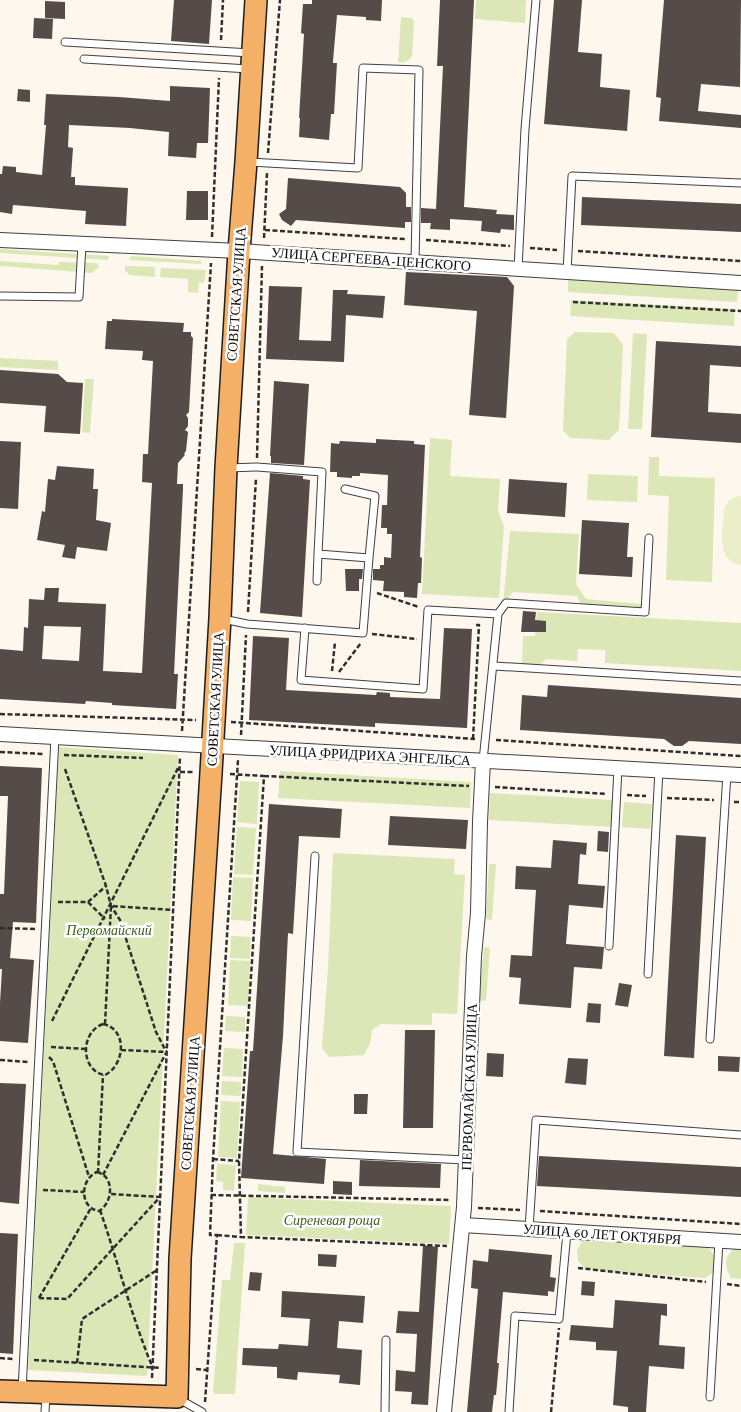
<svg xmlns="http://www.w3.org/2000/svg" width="741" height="1412" font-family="'Crimson Pro',serif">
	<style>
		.green { fill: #dce7b8 }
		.pitch { fill: #ebefc9 }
		.building { fill: #554b49; fill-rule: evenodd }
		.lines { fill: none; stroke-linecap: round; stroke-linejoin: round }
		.lane-casing { stroke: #404040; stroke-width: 9 }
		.street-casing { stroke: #404040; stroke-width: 16 }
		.primary-casing { stroke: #1e1e1e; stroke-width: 24 }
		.path { stroke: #2f2f2f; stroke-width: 2.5; stroke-dasharray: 5 2.5; stroke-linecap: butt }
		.lane { stroke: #fff; stroke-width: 7 }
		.street { stroke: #fff; stroke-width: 14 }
		.primary { stroke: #f4b067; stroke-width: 21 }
		.labels { text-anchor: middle; stroke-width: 5; stroke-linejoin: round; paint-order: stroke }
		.street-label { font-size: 14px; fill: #0d0d0d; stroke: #fff }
		.park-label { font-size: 14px; font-style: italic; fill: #3d621f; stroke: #fff }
	</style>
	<rect width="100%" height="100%" fill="#fef7ed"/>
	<!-- green -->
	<path class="green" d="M 476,0 L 526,0 L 525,23 L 475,19 Z
		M 401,17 L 412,18 L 414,21 L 412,56 C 408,62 404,63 398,62 Z
		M 0,249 L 109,256 L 108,260 L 0,253 Z
		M 131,256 L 201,261 L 201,264 L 129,260 Z
		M 0,261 L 58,265 L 59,262 L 97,263 L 99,267 L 92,273 L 0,266 Z
		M 125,266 L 155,267 L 155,277 L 130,275 L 125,271 Z
		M 161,268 L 206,270 L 204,283 L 199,282 L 198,293 L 188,292 L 188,279 L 160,277 Z
		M 568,280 L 738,290 L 737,302 L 568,292 Z
		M 571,300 L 735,309 L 734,326 L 570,316 Z
		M 575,332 L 614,333 L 623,345 L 619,430 L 609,440 L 570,438 L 563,430 L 567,339 Z
		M 633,333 L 647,334 L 642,429 L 628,429 Z
		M 0,358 L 58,361 L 58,370 L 0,367 Z
		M 85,379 L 94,379 L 90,433 L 82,432 Z
		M 430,438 L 452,440 L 450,476 L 500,479 L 498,511 L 504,526 L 499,598 L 422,594 Z
		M 649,457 L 659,457 L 659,476 L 715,478 L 712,582 L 666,580 L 669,496 L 648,495 Z
		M 588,474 L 638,476 L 637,502 L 587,500 Z
		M 510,531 L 579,534 L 576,584 L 586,599 L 641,604 L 642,606 L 640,608 L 582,607 L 577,596 L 513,592 L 503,604 Z
		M 537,612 L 741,623 L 741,671 L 605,663 L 605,650 L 578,649 L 577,661 L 546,659 L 540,665 L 522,665 L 523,636 L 535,636 Z
		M 59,747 L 178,755 L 147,1376 L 28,1370 Z
		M 280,771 L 471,782 L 470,808 L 278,798 Z
		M 240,781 L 259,782 L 257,824 L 237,822 Z
		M 490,793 L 615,800 L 613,827 L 489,820 Z
		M 624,802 L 652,804 L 650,829 L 622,827 Z
		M 237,827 L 256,828 L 253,875 L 234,874 Z
		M 333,853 L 455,859 L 454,874 L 465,875 L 457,1014 L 432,1013 L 432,1025 L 381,1024 L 372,1030 L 370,1044 L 364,1055 L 329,1057 L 322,1048 L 328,968 Z
		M 489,864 L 496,864 L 492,920 L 486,919 Z
		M 233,877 L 253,878 L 251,921 L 231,920 Z
		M 231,936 L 251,937 L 250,959 L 230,958 Z
		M 484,947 L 490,948 L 486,1001 L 479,1000 Z
		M 230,960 L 250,961 L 248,1006 L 228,1005 Z
		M 226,1016 L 245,1017 L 245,1032 L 225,1031 Z
		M 224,1048 L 243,1049 L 242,1077 L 222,1076 Z
		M 222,1081 L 241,1082 L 241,1096 L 221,1095 Z
		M 221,1101 L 240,1102 L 237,1158 L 218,1157 Z
		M 217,1164 L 236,1165 L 234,1191 L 223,1190 L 223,1182 L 216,1181 Z
		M 258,1184 L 285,1187 L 285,1193 L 258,1191 Z
		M 248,1197 L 451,1206 L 449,1244 L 246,1235 Z
		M 582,1241 L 708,1247 L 715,1256 L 713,1273 L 704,1278 L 601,1271 L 585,1268 L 578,1261 L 577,1250 Z
		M 234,1243 L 245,1243 L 235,1394 L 215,1394 L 213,1392 L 222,1280 L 230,1280 Z
		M 738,1246 L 741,1246 L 741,1279 L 731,1278 C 723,1264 724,1255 738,1246 Z"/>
	<!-- pitch -->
	<path class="pitch" d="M 741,496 L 741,565 C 715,562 723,529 724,510 C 727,501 732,496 741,496 Z"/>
	<!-- building -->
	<path class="building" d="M 174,0 L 212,0 L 209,44 L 171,41 Z
		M 312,0 L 382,0 L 381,21 L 366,20 L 366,17 L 337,15 L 333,61 L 333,63 L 337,63 L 334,114 L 331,114 L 329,140 L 299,137 L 300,118 L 299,118 L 304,34 L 301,33 L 303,4 L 312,4 Z
		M 440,0 L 474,0 L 464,207 L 497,210 L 496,214 L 514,215 L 514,230 L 501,229 L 500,233 L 481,231 L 482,221 L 450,219 L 450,230 L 430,229 L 431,223 L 421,223 L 421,208 L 436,209 L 443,66 L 437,66 Z
		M 554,0 L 582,0 L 578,52 L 602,54 L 600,87 L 630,90 L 627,131 L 544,124 Z
		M 664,0 L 741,0 L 740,87 L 701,84 L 698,111 L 741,115 L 741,128 L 659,121 L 661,98 L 656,97 Z
		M 45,1 L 65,2 L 65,19 L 45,18 Z
		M 34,18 L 53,19 L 52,39 L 33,38 Z
		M 170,86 L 210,88 L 208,143 L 197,143 L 196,158 L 168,156 L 169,132 L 130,128 L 69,125 L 68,147 L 73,148 L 71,177 L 75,177 L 75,185 L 128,188 L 126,226 L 85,224 L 86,211 L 13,205 L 12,214 L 0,212 L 0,174 L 2,174 L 3,166 L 16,167 L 16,172 L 42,175 L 46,125 L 44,125 L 46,94 L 119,97 L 170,101 Z
		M 18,89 L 30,90 L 30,102 L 17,101 Z
		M 288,178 L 400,187 L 406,193 L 406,207 L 411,207 L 411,222 L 405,222 L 405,228 L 296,220 L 291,226 L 282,220 L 279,214 L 286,209 Z
		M 187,191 L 208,191 L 208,220 L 186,220 Z
		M 582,197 L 741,204 L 741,232 L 581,225 Z
		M 406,272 L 507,277 L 514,286 L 506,418 L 469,415 L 477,311 L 404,305 Z
		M 269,286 L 302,287 L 299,340 L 331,341 L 333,290 L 348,290 L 347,294 L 385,296 L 383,318 L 346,315 L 344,362 L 266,359 Z
		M 112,319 L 184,323 L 183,332 L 191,332 L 191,336 L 193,338 L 189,412 L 186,415 L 188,418 L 188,426 L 185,430 L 188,432 L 186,451 L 184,454 L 185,455 L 178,463 L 177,484 L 183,484 L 183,489 L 174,674 L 178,674 L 176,709 L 112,705 L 112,703 L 86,701 L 85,704 L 0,699 L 0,649 L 23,651 L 24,627 L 28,628 L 29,599 L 44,600 L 45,588 L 59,588 L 58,602 L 106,604 L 103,671 L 142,673 L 152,483 L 142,482 L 143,454 L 148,454 L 153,361 L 142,360 L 143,351 L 105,349 L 107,321 L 112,321 ZM 44,626 L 81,627 L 79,661 L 42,659 Z
		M 656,341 L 741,346 L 741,367 L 710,365 L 708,412 L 741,414 L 741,443 L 651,437 Z
		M 0,370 L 58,374 L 67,382 L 83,383 L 80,434 L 44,432 L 46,406 L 0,403 Z
		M 274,381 L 309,384 L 304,465 L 271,463 L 271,456 L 270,456 Z
		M 376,439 L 414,441 L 414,444 L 425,445 L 420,557 L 422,558 L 421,583 L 418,583 L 417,598 L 404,597 L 404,592 L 383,591 L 384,581 L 373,580 L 373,569 L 380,569 L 380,565 L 384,565 L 384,557 L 391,558 L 392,534 L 387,534 L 387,528 L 381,528 L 382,505 L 387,505 L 388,475 L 360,473 L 360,476 L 352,476 L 352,478 L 337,477 L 337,472 L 330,472 L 331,443 L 339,444 L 340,441 L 376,443 Z
		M 0,441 L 21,442 L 18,509 L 0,508 Z
		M 57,466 L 94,469 L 93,489 L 98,489 L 96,520 L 111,523 L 107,551 L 77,547 L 75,559 L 62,557 L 65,545 L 37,540 L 42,511 L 45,512 L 48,479 L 55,480 Z
		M 270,473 L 303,476 L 303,479 L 310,480 L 302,617 L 260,613 Z
		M 509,479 L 567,483 L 565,517 L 507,513 Z
		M 582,520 L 629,523 L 627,557 L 633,557 L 632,577 L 579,574 Z
		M 345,569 L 363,569 L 362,579 L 359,579 L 359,591 L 346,591 Z
		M 523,611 L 536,612 L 535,620 L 546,621 L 546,632 L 521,632 Z
		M 444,628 L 472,629 L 467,728 L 375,723 L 375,727 L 249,720 L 253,636 L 289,638 L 286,690 L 376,695 L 377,692 L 390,693 L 390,697 L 440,699 Z
		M 548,685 L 741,698 L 741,744 L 689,741 L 682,746 L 674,746 L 664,739 L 520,730 L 522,695 L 547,697 Z
		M 0,766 L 42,768 L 36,923 L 13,922 L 10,958 L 34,960 L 28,1043 L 0,1041 L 0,1003 L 2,969 L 0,969 L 0,894 L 4,894 L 8,796 L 0,796 Z
		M 269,804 L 342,809 L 340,838 L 299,836 L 293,934 L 288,933 L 283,1036 L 273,1154 L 326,1159 L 324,1184 L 241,1178 L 250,1051 L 253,1051 Z
		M 390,816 L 468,820 L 466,849 L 388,845 Z
		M 598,831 L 609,832 L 608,852 L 597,851 Z
		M 676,835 L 706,837 L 694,1058 L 664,1056 Z
		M 553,840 L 587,843 L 586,855 L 580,854 L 578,884 L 605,886 L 603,908 L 569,905 L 566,944 L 604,947 L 602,969 L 574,967 L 571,1008 L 519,1004 L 521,978 L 509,977 L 511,955 L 532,956 L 534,921 L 536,890 L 515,889 L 516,866 L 551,868 Z
		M 619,983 L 632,985 L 628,1007 L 615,1005 Z
		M 588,1003 L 601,1004 L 600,1023 L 586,1022 Z
		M 405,1030 L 435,1030 L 433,1128 L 403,1128 Z
		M 487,1053 L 504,1054 L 503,1077 L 486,1076 Z
		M 718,1056 L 740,1057 L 739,1072 L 718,1071 Z
		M 568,1058 L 588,1059 L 586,1085 L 565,1083 Z
		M 0,1083 L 26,1084 L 19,1204 L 0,1202 Z
		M 354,1094 L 368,1094 L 367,1114 L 354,1114 Z
		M 539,1156 L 741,1167 L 741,1197 L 537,1186 Z
		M 360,1160 L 441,1164 L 440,1188 L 359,1186 Z
		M 333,1181 L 352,1182 L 352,1195 L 333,1194 Z
		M 0,1233 L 18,1234 L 13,1354 L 0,1353 Z
		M 423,1245 L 438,1247 L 428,1405 L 411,1404 L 412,1392 L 395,1391 L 396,1370 L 415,1372 L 417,1334 L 396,1333 L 398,1311 L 419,1312 Z
		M 489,1249 L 552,1255 L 550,1277 L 556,1278 L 554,1292 L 548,1291 L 548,1296 L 503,1292 L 497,1363 L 499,1363 L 496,1395 L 494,1395 L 492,1412 L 467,1412 L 478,1289 L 471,1288 L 473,1260 L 488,1262 Z
		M 318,1254 L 337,1255 L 336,1267 L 318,1266 Z
		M 250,1272 L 262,1273 L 260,1291 L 248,1290 Z
		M 582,1281 L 595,1282 L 594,1296 L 581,1295 Z
		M 282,1291 L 365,1296 L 363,1323 L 339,1321 L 337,1348 L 362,1350 L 360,1385 L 339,1383 L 340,1375 L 298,1372 L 297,1380 L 277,1378 L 277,1367 L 242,1365 L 243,1348 L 278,1349 L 279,1344 L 308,1346 L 310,1319 L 281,1317 Z
		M 615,1300 L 667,1304 L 667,1316 L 661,1315 L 659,1345 L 685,1347 L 684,1369 L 649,1366 L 646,1412 L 628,1412 L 628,1407 L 613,1405 L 617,1351 L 596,1350 L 596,1342 L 569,1340 L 571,1325 L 613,1328 Z"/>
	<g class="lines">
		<!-- lane casing -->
		<g class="lane-casing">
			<path id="lane" d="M 65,42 L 251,53
				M 84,59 L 249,69
				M 248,162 L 358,168 L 363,68 L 419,70 L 415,262
				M 518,269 L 525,129 L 536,0
				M 567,272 L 572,176 L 741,183
				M 0,296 L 79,297 L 82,245
				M 228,468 L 257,467 L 322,472 L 318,554 L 369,558 L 375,496 L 345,489
				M 317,581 L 318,554
				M 223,619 L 247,624 L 363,633 L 369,558
				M 305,628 L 301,680 L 423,689 L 428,610 L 498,614
				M 494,666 L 741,681
				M 483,761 L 498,614 L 506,603 L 645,612 L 649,538
				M 315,856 L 297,1152 L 466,1160
				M 609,946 L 618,768
				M 648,974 L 659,770
				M 710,1039 L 727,774
				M 529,1229 L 536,1120 L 741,1135
				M 22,1391 L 55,737
				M 710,1397 L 719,1241
				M 179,1399 L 202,1412
				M 45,1412 L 46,1396
				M 385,1412 L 386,1340
				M 509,1412 L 515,1316 L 559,1319 L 567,1232"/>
		</g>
		<!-- street casing -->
		<g class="street-casing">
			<path id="street" d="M 0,240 L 239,251 L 741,283
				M 0,734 L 741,775
				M 463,1225 L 741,1242
				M 444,1412 L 464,1207 L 474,956 L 478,913 L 480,822 L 483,761"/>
		</g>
		<!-- primary casing -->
		<g class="primary-casing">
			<path id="primary" d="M 0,1391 L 177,1397 L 180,1259 L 211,773 L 220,618 L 226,468 L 239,251 L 246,162 L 256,0"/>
		</g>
		<!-- path -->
		<path class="path" d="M 221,40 L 223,0
			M 268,153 L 280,0
			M 265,230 L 405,239
			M 212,237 L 219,78
			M 264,238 L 267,173
			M 426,240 L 510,246
			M 530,248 L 557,250
			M 578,251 L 741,261
			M 573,302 L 741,311
			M 257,458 L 262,266
			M 377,593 L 419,607
			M 248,612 L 256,478
			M 372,634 L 417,639
			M 332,671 L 335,642
			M 339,672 L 361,643
			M 0,714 L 196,720
			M 231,722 L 475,739
			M 182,731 L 211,263
			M 241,735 L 246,635
			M 473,739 L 479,625 L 476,625
			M 496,740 L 741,756
			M 0,752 L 44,754
			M 64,755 L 143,758
			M 65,769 L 106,886 L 111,906 L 120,920 L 156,1032 L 166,1051
			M 180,772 L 194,772
			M 230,774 L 264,776 L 239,1161 L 241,1237 L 447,1246
			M 264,776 L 469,786
			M 495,787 L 607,794
			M 627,795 L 646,796
			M 667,798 L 714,800
			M 734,802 L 741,802
			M 58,902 L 88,902 L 106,886
			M 88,902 L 105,919
			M 0,928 L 36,929
			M 52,1021 L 179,766
			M 103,1024 C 128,1029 125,1065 105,1075 C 80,1071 80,1032 103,1024 Z
			M 105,1024 L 111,906 L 173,910
			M 51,1047 L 86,1049
			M 121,1050 L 167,1052
			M 49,1057 L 53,1061 L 89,1177
			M 0,1060 L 28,1062
			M 213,1159 L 239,1161
			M 97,1172 C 115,1176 113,1203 99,1211 C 79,1208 80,1179 97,1172 Z
			M 98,1173 L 103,1075
			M 103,1175 L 166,1053
			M 43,1190 L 84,1192
			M 211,1195 L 450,1200
			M 478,1208 L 520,1210
			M 100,1210 C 118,1262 131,1315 152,1366
			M 540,1211 L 741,1224
			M 217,1235 L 241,1237
			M 578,1268 L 706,1282
			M 727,1284 L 741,1286
			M 39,1298 L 67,1299 L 160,1197 L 110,1194
			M 39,1298 L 91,1208
			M 0,1358 L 13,1359
			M 34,1360 L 161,1368
			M 77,1363 L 82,1319 L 157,1270
			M 196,1369 L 207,1370
			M 152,1378 L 180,757
			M 205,1402 L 217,1235 L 210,1235 L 213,1159 L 238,760
			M 551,1412 L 559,1328"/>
		<!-- lane -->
		<use href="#lane" class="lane"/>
		<!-- street -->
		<use href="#street" class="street"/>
		<!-- primary -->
		<use href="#primary" class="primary"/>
	</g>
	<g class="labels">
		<!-- street labels -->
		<g class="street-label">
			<text transform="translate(371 259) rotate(4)" y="5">УЛИЦА СЕРГЕЕВА-ЦЕНСКОГО</text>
			<text transform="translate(236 294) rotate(-86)" y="5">СОВЕТСКАЯ УЛИЦА</text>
			<text transform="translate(215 699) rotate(-87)" y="5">СОВЕТСКАЯ УЛИЦА</text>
			<text transform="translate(370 755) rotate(3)" y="5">УЛИЦА ФРИДРИХА ЭНГЕЛЬСА</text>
			<text transform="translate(469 1087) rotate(-88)" y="5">ПЕРВОМАЙСКАЯ УЛИЦА</text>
			<text transform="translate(190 1103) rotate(-86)" y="5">СОВЕТСКАЯ УЛИЦА</text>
			<text transform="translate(602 1234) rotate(4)" y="5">УЛИЦА 60 ЛЕТ ОКТЯБРЯ</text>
		</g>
		<!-- park labels -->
		<g class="park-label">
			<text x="109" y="935">Первомайский</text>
			<text x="332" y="1225">Сиреневая роща</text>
		</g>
	</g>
</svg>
